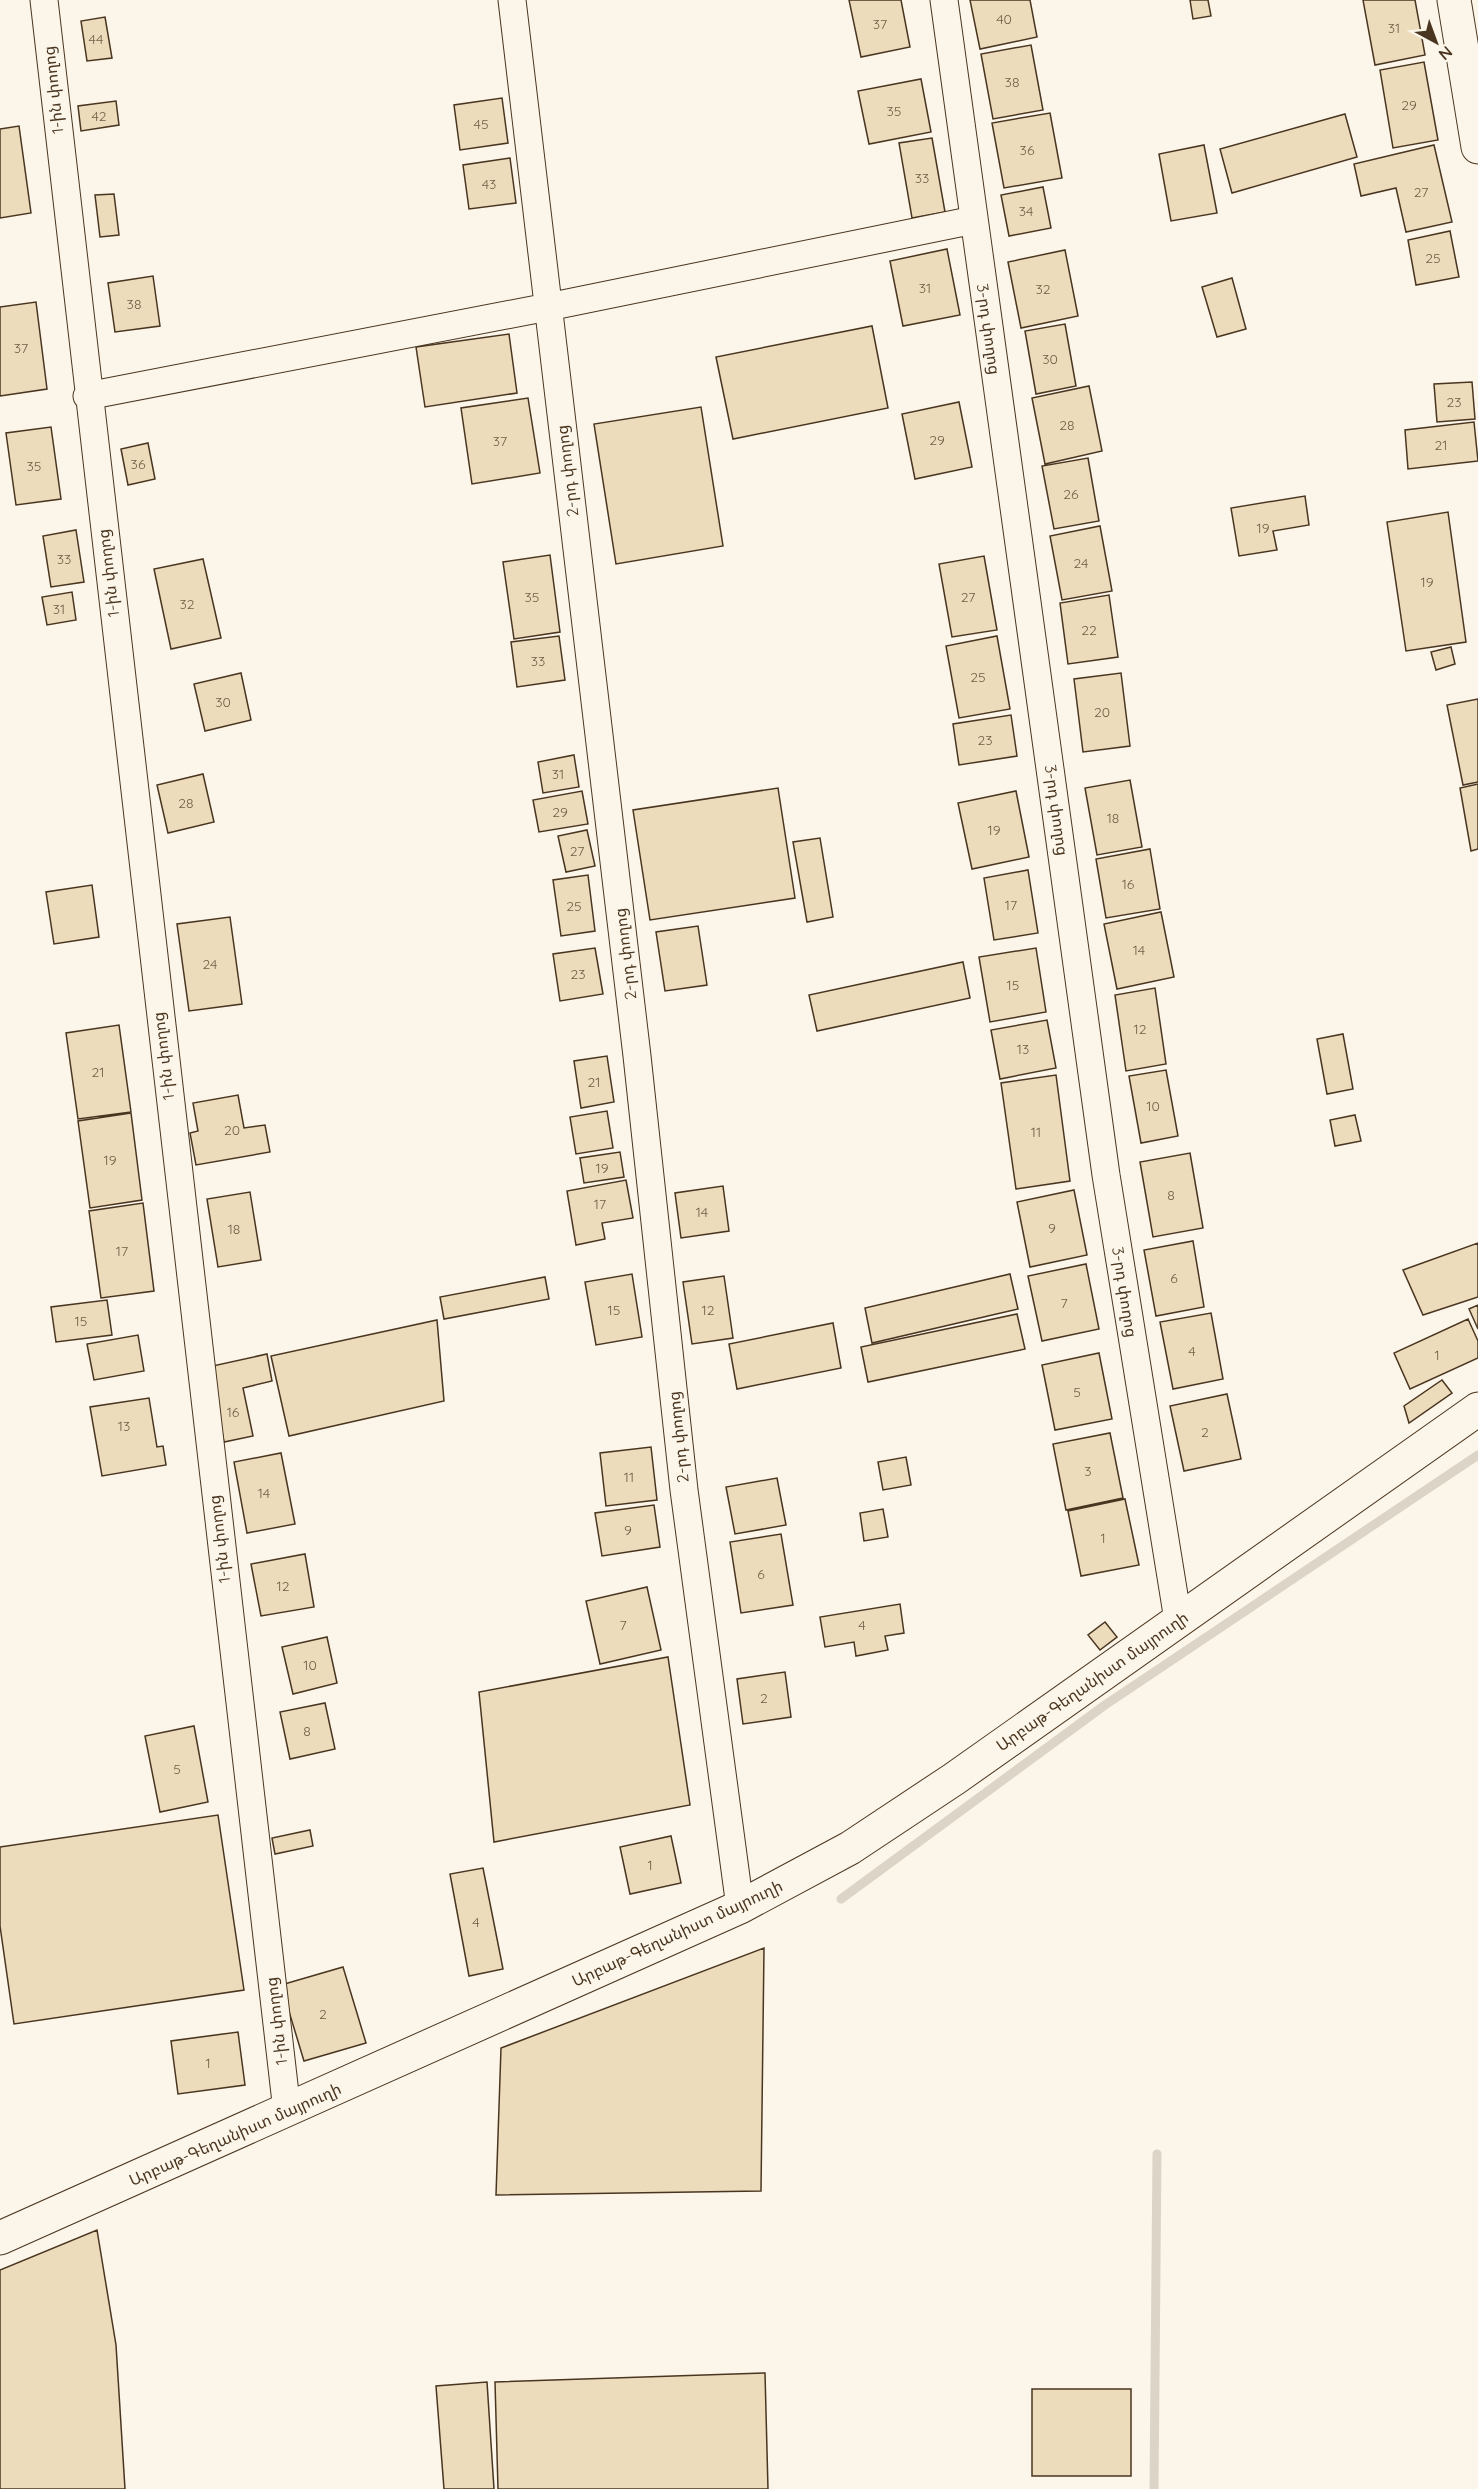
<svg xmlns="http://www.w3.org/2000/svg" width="1478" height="2489" font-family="Quicksand,'Noto Sans Armenian',sans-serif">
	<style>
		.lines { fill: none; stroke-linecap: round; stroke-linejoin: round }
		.stream { stroke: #dcd4c6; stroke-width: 9 }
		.building { fill: #ecdcbc; stroke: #4a3520; stroke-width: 1.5 }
		.street-casing { stroke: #4a3520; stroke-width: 29 }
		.secondary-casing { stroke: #4a3520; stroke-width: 35 }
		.street { stroke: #fbf6e9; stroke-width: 27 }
		.secondary { stroke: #fbf6e9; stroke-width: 33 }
		.labels { text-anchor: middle; stroke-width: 4.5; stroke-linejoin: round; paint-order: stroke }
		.number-label { font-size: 14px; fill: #725f47 }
		.street-label { font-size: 16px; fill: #4a3520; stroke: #fbf6e9 }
	</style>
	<rect width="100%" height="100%" fill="#fbf6e9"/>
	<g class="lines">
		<!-- stream -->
		<path class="stream" d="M 841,1899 L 1105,1705 L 1478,1455
			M 1154,2489 L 1157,2154"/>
	</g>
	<!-- building -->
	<path class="building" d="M 849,0 L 901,0 L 910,47 L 861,57 Z
		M 970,0 L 1030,0 L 1037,37 L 980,49 Z
		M 1190,0 L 1208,0 L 1211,16 L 1193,19 Z
		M 1363,0 L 1415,0 L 1425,55 L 1375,65 Z
		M 105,17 L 112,58 L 87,61 L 81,21 Z
		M 1031,45 L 1043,110 L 993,119 L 981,54 Z
		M 1424,62 L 1438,140 L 1393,148 L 1380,70 Z
		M 921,79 L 931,132 L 869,144 L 858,91 Z
		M 502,98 L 508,143 L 460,150 L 454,105 Z
		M 116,101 L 119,125 L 81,131 L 78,106 Z
		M 1050,113 L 1062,178 L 1004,188 L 992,123 Z
		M 1345,114 L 1357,157 L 1232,193 L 1220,149 Z
		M 19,126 L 31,213 L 0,218 L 0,129 Z
		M 932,138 L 945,212 L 912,218 L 899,143 Z
		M 1204,145 L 1217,213 L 1171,221 L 1159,154 Z
		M 1434,145 L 1452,222 L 1406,232 L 1396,188 L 1361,196 L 1354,164 Z
		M 510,158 L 516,203 L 469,209 L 463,165 Z
		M 1043,187 L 1051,228 L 1009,236 L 1001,195 Z
		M 114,194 L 119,235 L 100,237 L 95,195 Z
		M 1450,231 L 1459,277 L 1416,285 L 1408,240 Z
		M 947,249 L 960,315 L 903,326 L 890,261 Z
		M 1065,250 L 1078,316 L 1021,328 L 1008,262 Z
		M 153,276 L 160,326 L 115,332 L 108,283 Z
		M 1232,278 L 1246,329 L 1217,337 L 1202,287 Z
		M 36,302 L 47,389 L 0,396 L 0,307 Z
		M 1065,324 L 1076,386 L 1036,394 L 1025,331 Z
		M 872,326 L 888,408 L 733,439 L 716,357 Z
		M 509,334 L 517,393 L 425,407 L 416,347 Z
		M 1472,382 L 1475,419 L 1437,422 L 1434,384 Z
		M 1089,386 L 1102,451 L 1045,464 L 1032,398 Z
		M 528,398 L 540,473 L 472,484 L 461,408 Z
		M 959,402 L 972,467 L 915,479 L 902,414 Z
		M 701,407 L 723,546 L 616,564 L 594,424 Z
		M 1474,422 L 1478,461 L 1408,469 L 1405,430 Z
		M 51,427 L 61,499 L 16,505 L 6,433 Z
		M 148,443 L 155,479 L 128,485 L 121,449 Z
		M 1088,458 L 1099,521 L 1054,529 L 1042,466 Z
		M 1305,496 L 1309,525 L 1273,531 L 1277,550 L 1239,556 L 1231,508 Z
		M 1448,512 L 1466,642 L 1406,651 L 1387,522 Z
		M 1100,526 L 1112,591 L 1062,600 L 1050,536 Z
		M 76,530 L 84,582 L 51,587 L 43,536 Z
		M 550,555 L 560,632 L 514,639 L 503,562 Z
		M 984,556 L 997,630 L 952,637 L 939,564 Z
		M 203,559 L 221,638 L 171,649 L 154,569 Z
		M 72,592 L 76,620 L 47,625 L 42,597 Z
		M 1109,595 L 1118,657 L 1068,664 L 1060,603 Z
		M 559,636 L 565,680 L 517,687 L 511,642 Z
		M 997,636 L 1010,709 L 959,718 L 946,646 Z
		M 1451,647 L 1455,664 L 1436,670 L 1431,652 Z
		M 241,673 L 251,720 L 205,731 L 194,684 Z
		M 1121,673 L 1130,746 L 1083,752 L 1074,679 Z
		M 1478,699 L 1478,782 L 1463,785 L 1447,705 Z
		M 1011,715 L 1017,756 L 959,765 L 953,724 Z
		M 574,755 L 579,787 L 543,793 L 538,762 Z
		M 203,774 L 214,822 L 168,833 L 157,785 Z
		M 1130,780 L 1142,847 L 1097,855 L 1085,788 Z
		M 1478,784 L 1478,849 L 1471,851 L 1460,788 Z
		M 778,788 L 795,898 L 650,920 L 633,810 Z
		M 582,791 L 588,824 L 539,832 L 533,800 Z
		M 1016,791 L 1029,857 L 972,869 L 958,803 Z
		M 587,830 L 595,866 L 566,872 L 558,836 Z
		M 820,838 L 833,917 L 807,922 L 793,842 Z
		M 1150,849 L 1160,909 L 1106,918 L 1096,859 Z
		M 1028,870 L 1038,933 L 994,940 L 984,878 Z
		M 588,875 L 595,931 L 561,936 L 553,880 Z
		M 92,885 L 99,937 L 54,944 L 46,892 Z
		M 1161,912 L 1174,977 L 1117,989 L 1104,924 Z
		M 230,917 L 242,1004 L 189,1011 L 177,924 Z
		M 698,926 L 707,985 L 665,991 L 656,932 Z
		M 595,948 L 603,994 L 560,1001 L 553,954 Z
		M 1036,948 L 1046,1012 L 990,1022 L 979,957 Z
		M 963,962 L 970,998 L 817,1031 L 809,995 Z
		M 1155,988 L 1166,1064 L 1126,1071 L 1115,995 Z
		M 1047,1020 L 1056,1068 L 1000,1079 L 991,1030 Z
		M 119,1025 L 131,1112 L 78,1119 L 66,1033 Z
		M 1343,1034 L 1353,1089 L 1327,1094 L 1317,1039 Z
		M 607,1056 L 614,1102 L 581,1108 L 574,1061 Z
		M 1166,1070 L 1178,1136 L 1141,1143 L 1129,1076 Z
		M 1056,1075 L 1070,1181 L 1016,1189 L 1001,1083 Z
		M 238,1095 L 244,1128 L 265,1125 L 270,1152 L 196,1165 L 190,1133 L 198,1131 L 193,1103 Z
		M 607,1111 L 613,1148 L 576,1154 L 570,1117 Z
		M 131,1113 L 142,1200 L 90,1208 L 78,1121 Z
		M 1355,1115 L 1361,1141 L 1335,1146 L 1330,1120 Z
		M 620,1152 L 624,1177 L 584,1183 L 580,1158 Z
		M 1190,1153 L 1203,1228 L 1153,1237 L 1140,1162 Z
		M 626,1180 L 633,1218 L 602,1223 L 605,1239 L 576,1245 L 567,1191 Z
		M 723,1186 L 729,1231 L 681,1238 L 675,1193 Z
		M 1074,1190 L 1087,1255 L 1030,1267 L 1017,1202 Z
		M 250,1192 L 261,1260 L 218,1267 L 207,1199 Z
		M 143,1203 L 154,1291 L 101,1298 L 89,1211 Z
		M 1193,1241 L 1204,1307 L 1156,1316 L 1144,1250 Z
		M 1478,1243 L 1478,1297 L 1423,1315 L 1403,1270 Z
		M 1086,1264 L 1099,1329 L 1042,1341 L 1028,1276 Z
		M 632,1274 L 642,1337 L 596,1345 L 585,1282 Z
		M 1010,1274 L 1018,1309 L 872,1343 L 865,1308 Z
		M 724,1276 L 733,1338 L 692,1344 L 683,1282 Z
		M 545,1277 L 549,1299 L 444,1319 L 440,1297 Z
		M 107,1300 L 112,1335 L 56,1342 L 51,1307 Z
		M 1478,1305 L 1478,1329 L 1469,1309 Z
		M 1211,1313 L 1223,1379 L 1173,1389 L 1160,1322 Z
		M 1017,1314 L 1025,1349 L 868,1382 L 861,1347 Z
		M 1468,1319 L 1478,1341 L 1478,1358 L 1410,1389 L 1394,1353 Z
		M 437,1320 L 444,1401 L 289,1436 L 271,1356 Z
		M 833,1323 L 841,1368 L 737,1389 L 729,1344 Z
		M 138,1335 L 144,1371 L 94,1380 L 87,1344 Z
		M 1099,1353 L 1112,1419 L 1055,1430 L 1042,1365 Z
		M 267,1354 L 272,1381 L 243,1388 L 253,1436 L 224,1442 L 208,1367 Z
		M 1442,1380 L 1452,1393 L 1409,1423 L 1404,1406 Z
		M 1227,1394 L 1241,1459 L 1184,1471 L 1170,1406 Z
		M 149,1398 L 157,1447 L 163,1446 L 166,1465 L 102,1476 L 90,1407 Z
		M 1110,1433 L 1123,1498 L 1066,1510 L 1053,1444 Z
		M 651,1447 L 657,1500 L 606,1506 L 600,1453 Z
		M 281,1453 L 295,1524 L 247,1533 L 234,1462 Z
		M 906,1457 L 911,1485 L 883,1490 L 878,1462 Z
		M 777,1478 L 786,1525 L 735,1534 L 726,1487 Z
		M 1125,1499 L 1139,1565 L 1081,1576 L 1068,1511 Z
		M 654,1505 L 660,1547 L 602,1556 L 595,1513 Z
		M 883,1509 L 888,1537 L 864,1541 L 860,1513 Z
		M 781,1534 L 793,1605 L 741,1613 L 730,1542 Z
		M 305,1554 L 314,1607 L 261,1616 L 251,1564 Z
		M 647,1587 L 661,1650 L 600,1664 L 586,1601 Z
		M 900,1604 L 904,1633 L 885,1636 L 888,1650 L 856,1656 L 854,1642 L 825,1647 L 820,1617 Z
		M 1105,1622 L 1117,1637 L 1100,1650 L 1088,1635 Z
		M 327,1637 L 337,1683 L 293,1694 L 282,1647 Z
		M 668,1657 L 690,1805 L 494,1842 L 479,1692 Z
		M 785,1672 L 791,1717 L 743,1724 L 737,1679 Z
		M 325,1703 L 335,1749 L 290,1759 L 280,1712 Z
		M 194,1726 L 208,1802 L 160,1812 L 145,1736 Z
		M 218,1815 L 244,1990 L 14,2024 L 0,1926 L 0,1847 Z
		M 310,1830 L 313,1846 L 275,1854 L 272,1838 Z
		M 671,1836 L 681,1883 L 630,1894 L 620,1847 Z
		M 483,1868 L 503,1969 L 469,1976 L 450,1874 Z
		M 764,1948 L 761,2191 L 496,2195 L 501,2048 Z
		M 343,1967 L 366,2043 L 304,2061 L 281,1985 Z
		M 238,2032 L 245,2085 L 178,2094 L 171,2041 Z
		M 97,2230 L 116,2345 L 125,2489 L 0,2489 L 0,2270 Z
		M 765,2373 L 768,2489 L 498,2489 L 495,2382 Z
		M 487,2382 L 494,2489 L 444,2489 L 436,2386 Z
		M 1032,2389 L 1131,2389 L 1131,2476 L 1032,2476 Z"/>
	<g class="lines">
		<!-- street casing -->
		<g class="street-casing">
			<path id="street" d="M 44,0 L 287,2111
				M 512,0 L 637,1056 L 684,1490 L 740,1907
				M 944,0 L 1106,1175 L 1178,1620
				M 87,396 L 548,307 L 974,220"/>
		</g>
		<!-- secondary casing -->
		<g class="secondary-casing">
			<path id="secondary" d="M 1454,0 L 1478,147
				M 0,2238 L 740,1907 L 850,1848 L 954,1779 L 1478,1409"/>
		</g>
		<!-- street -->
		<use href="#street" class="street"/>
		<!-- secondary -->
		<use href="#secondary" class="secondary"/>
	</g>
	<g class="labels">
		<!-- number labels -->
		<g class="number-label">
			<text x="1004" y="24">40</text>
			<text x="880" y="29">37</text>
			<text x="1394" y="33">31</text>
			<text x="96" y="44">44</text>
			<text x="1012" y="87">38</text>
			<text x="1409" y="110">29</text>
			<text x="894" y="116">35</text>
			<text x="99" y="121">42</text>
			<text x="481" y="129">45</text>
			<text x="1027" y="155">36</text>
			<text x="922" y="183">33</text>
			<text x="489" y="189">43</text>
			<text x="1421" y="197">27</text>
			<text x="1026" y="216">34</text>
			<text x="1433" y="263">25</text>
			<text x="925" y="293">31</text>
			<text x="1043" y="294">32</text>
			<text x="134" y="309">38</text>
			<text x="21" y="353">37</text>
			<text x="1050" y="364">30</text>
			<text x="1454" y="407">23</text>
			<text x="1067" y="430">28</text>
			<text x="937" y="445">29</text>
			<text x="500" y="446">37</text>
			<text x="1441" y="450">21</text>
			<text x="138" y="469">36</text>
			<text x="34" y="471">35</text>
			<text x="1071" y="499">26</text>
			<text x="1263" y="533">19</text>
			<text x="64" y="564">33</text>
			<text x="1081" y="568">24</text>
			<text x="1427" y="587">19</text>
			<text x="532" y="602">35</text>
			<text x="968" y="602">27</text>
			<text x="187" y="609">32</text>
			<text x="59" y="614">31</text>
			<text x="1089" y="635">22</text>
			<text x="538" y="666">33</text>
			<text x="978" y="682">25</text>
			<text x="223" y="707">30</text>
			<text x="1102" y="717">20</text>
			<text x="985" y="745">23</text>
			<text x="558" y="779">31</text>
			<text x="186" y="808">28</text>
			<text x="560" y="817">29</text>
			<text x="1113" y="823">18</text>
			<text x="994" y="835">19</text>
			<text x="577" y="856">27</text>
			<text x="1128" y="889">16</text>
			<text x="1011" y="910">17</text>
			<text x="574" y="911">25</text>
			<text x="1139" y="955">14</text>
			<text x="210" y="969">24</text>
			<text x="578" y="979">23</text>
			<text x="1013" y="990">15</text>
			<text x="1140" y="1034">12</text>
			<text x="1023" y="1054">13</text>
			<text x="98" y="1077">21</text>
			<text x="594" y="1087">21</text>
			<text x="1153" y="1111">10</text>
			<text x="232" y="1135">20</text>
			<text x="1036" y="1137">11</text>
			<text x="110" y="1165">19</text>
			<text x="602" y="1173">19</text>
			<text x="1171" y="1200">8</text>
			<text x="600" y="1209">17</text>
			<text x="702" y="1217">14</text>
			<text x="1052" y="1233">9</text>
			<text x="234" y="1234">18</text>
			<text x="122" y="1256">17</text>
			<text x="1174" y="1283">6</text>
			<text x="1064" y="1308">7</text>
			<text x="614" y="1315">15</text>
			<text x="708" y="1315">12</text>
			<text x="81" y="1326">15</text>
			<text x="1192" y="1356">4</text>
			<text x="1437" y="1360">1</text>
			<text x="1077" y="1397">5</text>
			<text x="233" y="1417">16</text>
			<text x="124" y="1431">13</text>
			<text x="1205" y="1437">2</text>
			<text x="1088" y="1476">3</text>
			<text x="629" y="1482">11</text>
			<text x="264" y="1498">14</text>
			<text x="628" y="1535">9</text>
			<text x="1103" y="1543">1</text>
			<text x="761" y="1579">6</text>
			<text x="283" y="1591">12</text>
			<text x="623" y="1630">7</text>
			<text x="862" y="1630">4</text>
			<text x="310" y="1670">10</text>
			<text x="764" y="1703">2</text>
			<text x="307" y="1736">8</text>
			<text x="177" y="1774">5</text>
			<text x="650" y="1870">1</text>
			<text x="476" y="1927">4</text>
			<text x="323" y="2019">2</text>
			<text x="208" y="2068">1</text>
		</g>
		<!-- street labels -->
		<g class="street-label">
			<text transform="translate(53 90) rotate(-96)" y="6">1-ին փողոց</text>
			<text transform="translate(989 329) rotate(82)" y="6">3-րդ փողոց</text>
			<text transform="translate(567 471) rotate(-97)" y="6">2-րդ փողոց</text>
			<text transform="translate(108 573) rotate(-97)" y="6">1-ին փողոց</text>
			<text transform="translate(1057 810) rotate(82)" y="6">3-րդ փողոց</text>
			<text transform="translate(625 954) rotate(-97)" y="6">2-րդ փողոց</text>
			<text transform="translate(163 1056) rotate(-97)" y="6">1-ին փողոց</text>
			<text transform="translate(1125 1292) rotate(81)" y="6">3-րդ փողոց</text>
			<text transform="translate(678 1437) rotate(-96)" y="6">2-րդ փողոց</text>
			<text transform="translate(219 1539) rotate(-97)" y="6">1-ին փողոց</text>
			<text transform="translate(1092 1681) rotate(-35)" y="6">Արբաթ-Գեղանիստ մայրուղի</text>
			<text transform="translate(677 1933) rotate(-25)" y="6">Արբաթ-Գեղանիստ մայրուղի</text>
			<text transform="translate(276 2021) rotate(-97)" y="6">1-ին փողոց</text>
			<text transform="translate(235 2134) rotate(-24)" y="6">Արբաթ-Գեղանիստ մայրուղի</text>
		</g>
	</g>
	<!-- north arrow -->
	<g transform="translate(1436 42) rotate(139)" stroke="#fbf6e9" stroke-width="4.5" paint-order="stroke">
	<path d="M0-4.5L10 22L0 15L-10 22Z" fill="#4a3520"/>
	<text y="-9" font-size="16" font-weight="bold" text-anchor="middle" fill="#4a3520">N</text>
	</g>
</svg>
